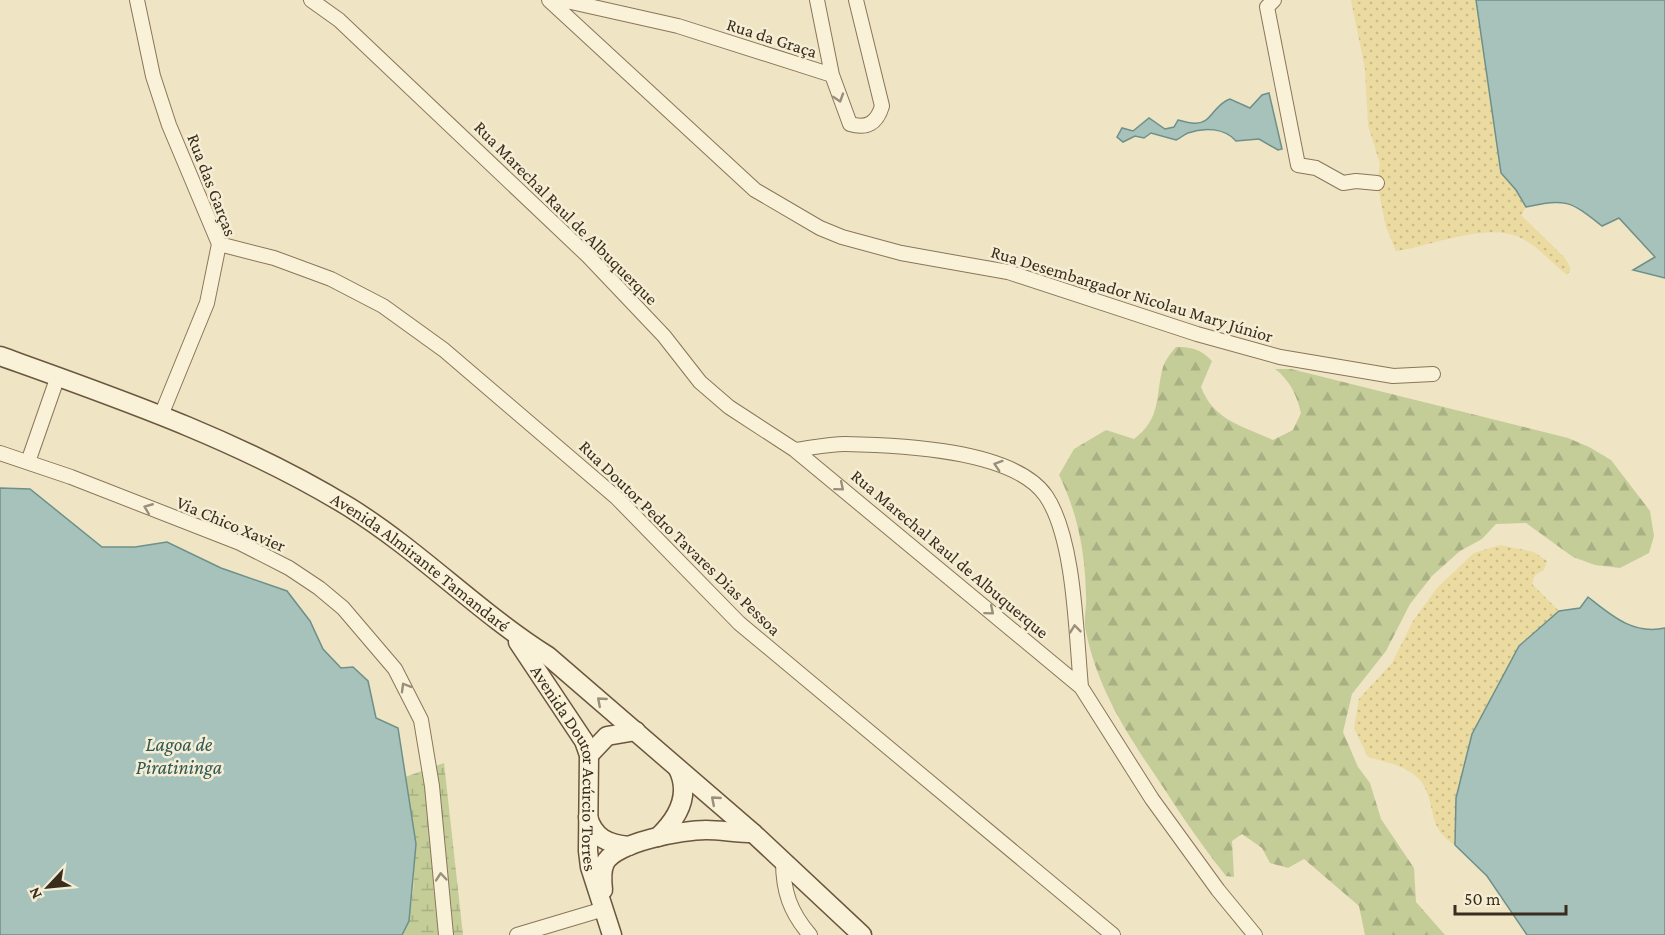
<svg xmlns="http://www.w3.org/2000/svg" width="1665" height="935" font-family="'Crimson Pro',serif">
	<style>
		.forest { fill: url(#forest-firs) }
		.wetland { fill: url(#wetland-marsh) }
		.sand { fill: url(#sand-dots) }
		.water { fill: #a6c2bb; stroke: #6d9089; stroke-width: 1.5 }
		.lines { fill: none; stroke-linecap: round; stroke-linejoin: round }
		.street-casing { stroke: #89765a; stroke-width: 16 }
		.secondary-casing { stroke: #6b573d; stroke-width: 21 }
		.street { stroke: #f9f1d8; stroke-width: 14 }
		.secondary { stroke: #f9f1d8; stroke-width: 18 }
		.oneway { stroke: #998f7b }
		.labels { text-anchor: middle; stroke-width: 5; stroke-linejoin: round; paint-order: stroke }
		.street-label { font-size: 18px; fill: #392d1e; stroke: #f6eed4 }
		.water-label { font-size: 20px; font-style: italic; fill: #2e5959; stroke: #f6eed4 }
	</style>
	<defs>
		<pattern id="forest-firs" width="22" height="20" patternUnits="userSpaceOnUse" patternTransform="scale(1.5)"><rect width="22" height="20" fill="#c4cd98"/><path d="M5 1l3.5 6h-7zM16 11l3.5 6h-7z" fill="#a9b083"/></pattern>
		<pattern id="wetland-marsh" width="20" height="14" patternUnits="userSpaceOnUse" patternTransform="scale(1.5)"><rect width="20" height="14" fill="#c4cd98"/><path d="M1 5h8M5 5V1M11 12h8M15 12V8" fill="none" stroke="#a9b083"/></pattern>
		<pattern id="sand-dots" width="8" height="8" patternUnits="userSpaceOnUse" patternTransform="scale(1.5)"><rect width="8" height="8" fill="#ebdba1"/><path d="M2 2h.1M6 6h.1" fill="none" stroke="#cabc8a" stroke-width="1.8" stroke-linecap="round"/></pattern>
	</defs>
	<rect width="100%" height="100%" fill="#efe4c4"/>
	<!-- forest -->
	<path class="forest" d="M 1176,347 C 1191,347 1201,349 1212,361 L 1201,387 C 1214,421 1243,426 1273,440 L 1293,430 L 1301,413 C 1297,396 1290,380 1275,369 L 1291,369 L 1568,438 L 1589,447 L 1611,460 L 1650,511 L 1654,536 L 1649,553 L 1620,568 L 1595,565 L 1573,557 L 1526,523 L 1496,524 L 1482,539 L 1460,551 L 1432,576 L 1410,604 L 1386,651 L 1352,694 L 1343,732 L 1358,767 L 1370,783 L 1381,819 L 1414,868 L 1416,902 L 1445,935 L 1365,935 L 1359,906 L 1304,859 L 1288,868 L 1270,863 L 1262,848 L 1242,834 L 1232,841 L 1234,877 L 1226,876 C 1203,847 1183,818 1163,787 C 1128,735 1099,693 1086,632 C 1083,620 1087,607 1086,595 C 1085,552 1078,514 1059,475 L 1074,449 L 1106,430 L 1134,439 C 1162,418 1155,396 1163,367 C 1165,360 1171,353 1176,347 Z"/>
	<!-- wetland -->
	<path class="wetland" d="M 444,763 L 463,935 L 402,935 C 423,890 412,824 405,777 Z"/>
	<!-- sand -->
	<path class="sand" d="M 1351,0 L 1476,0 L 1501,173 L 1516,190 L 1526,207 L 1521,215 L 1565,258 L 1571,269 L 1567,275 C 1552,263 1537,245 1519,237 C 1487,222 1430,246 1396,251 L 1386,227 L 1377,183 L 1380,164 L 1368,125 L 1365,69 Z
		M 1500,545 L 1534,552 L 1547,561 L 1544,570 L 1535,575 L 1532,584 L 1559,611 L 1519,646 L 1473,734 L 1456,798 L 1455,845 C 1427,827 1437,811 1424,786 C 1414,767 1386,762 1368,757 L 1354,728 L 1359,699 L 1392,663 L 1413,621 L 1437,588 L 1474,553 Z"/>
	<!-- water -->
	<path class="water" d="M 1476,0 L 1665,0 L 1665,278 L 1633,270 L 1655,257 L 1619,218 L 1602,226 C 1570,201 1567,198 1526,207 L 1516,190 L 1501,173 Z
		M 1269,93 L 1282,149 L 1278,150 L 1259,139 L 1236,141 C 1225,128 1204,127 1188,133 C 1183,135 1181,138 1176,140 L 1151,133 L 1144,138 L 1135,136 L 1123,142 L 1117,137 L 1122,128 L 1133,131 L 1149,118 L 1165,129 L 1174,127 L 1178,120 C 1183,121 1187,123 1192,123 C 1212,126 1212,105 1230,99 L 1250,108 L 1262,95 Z
		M 0,488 L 30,489 L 102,547 L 135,547 L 167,542 L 221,568 L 287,591 L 310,621 L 323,649 L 341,668 L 353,667 L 368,681 L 376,718 L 398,728 L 416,844 L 409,921 L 402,935 L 0,935 Z
		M 1588,597 C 1612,616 1633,635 1665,628 L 1665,935 L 1527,935 L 1487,876 L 1455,845 L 1456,798 L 1472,734 L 1519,646 L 1559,611 L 1580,608 Z"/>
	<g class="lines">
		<!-- street casing -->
		<g class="street-casing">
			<path id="street" d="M 137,0 L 153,76 L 169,125 L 219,244 L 207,303 L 162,413
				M 311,0 L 339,20 L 588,256 L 664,336 L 700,382 L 729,407 L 795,450 L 1081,687 L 1152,799 L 1218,890 L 1255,935
				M 549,0 L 755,190 L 820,228 L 842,237 L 901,253 L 1008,272 L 1197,334 L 1280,357 L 1393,376 L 1433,374
				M 562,0 L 678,26 L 832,75
				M 817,0 L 832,75 L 850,124 C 867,129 877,123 882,106 L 856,0
				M 1274,0 L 1267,7 L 1298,165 L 1316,168 L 1343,183 L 1356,181 L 1377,183
				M 219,244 L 274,258 L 331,279 L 383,306 L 444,350 L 617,498 L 739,623 L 1113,935
				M 795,450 C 811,448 828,444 845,444 C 897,445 1014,449 1046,496 C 1075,539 1076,635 1081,687
				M 0,453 L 71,477 L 240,543 L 289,568 L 319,588 L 343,608 L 395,669 L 421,720 L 432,786 L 446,935
				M 28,462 L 58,376
				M 783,861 C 783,891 790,912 810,935
				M 517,935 L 604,909"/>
		</g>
		<!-- secondary casing -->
		<g class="secondary-casing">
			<g id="secondary">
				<path id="s1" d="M 0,356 C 120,399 239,440 349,507 C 420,551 478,612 548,656 L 753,833 L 862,935"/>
				<path id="s2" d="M 518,642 L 584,741 L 589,755 L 588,851 L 590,867 L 612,935"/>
				<path d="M 589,755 L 607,736 L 636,731"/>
				<path d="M 588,817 C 594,838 608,844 629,846"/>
				<path d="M 658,837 C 678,818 691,795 678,769"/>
				<path d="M 603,890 C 602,881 601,871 605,863 C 615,842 684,830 706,830 C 721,830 737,833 753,833"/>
			</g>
		</g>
		<!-- street -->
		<use href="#street" class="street"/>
		<!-- secondary -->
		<use href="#secondary" class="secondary"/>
	</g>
	<!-- one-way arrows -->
	<defs><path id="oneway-chevron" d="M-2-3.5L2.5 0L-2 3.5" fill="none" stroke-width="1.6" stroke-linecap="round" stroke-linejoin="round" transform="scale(1.5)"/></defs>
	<g class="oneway">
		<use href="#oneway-chevron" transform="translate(839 98) rotate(72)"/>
		<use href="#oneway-chevron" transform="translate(998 465) rotate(-162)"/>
		<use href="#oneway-chevron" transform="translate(840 487) rotate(40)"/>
		<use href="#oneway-chevron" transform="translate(148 508) rotate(-158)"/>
		<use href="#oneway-chevron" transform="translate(990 611) rotate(40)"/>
		<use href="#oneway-chevron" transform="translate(1075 629) rotate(-96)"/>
		<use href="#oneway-chevron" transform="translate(405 687) rotate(-120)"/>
		<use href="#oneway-chevron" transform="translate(601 701) rotate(-139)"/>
		<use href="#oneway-chevron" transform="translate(715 800) rotate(-139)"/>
		<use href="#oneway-chevron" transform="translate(441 877) rotate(-95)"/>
	</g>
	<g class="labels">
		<!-- street labels -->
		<g class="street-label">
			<text transform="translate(772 38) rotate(18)" y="6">Rua da Graça</text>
			<text transform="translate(212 185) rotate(69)" y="6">Rua das Garças</text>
			<text transform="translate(566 213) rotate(45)" y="6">Rua Marechal Raul de Albuquerque</text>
			<text transform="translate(1132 294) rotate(17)" y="6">Rua Desembargador Nicolau Mary Júnior</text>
			<text transform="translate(231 524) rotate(23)" y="6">Via Chico Xavier</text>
			<text transform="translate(680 538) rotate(44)" y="6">Rua Doutor Pedro Tavares Dias Pessoa</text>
			<text transform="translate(950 554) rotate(40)" y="6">Rua Marechal Raul de Albuquerque</text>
			<text dy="6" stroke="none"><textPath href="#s1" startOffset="471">Avenida Almirante Tamandaré</textPath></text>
			<text dy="6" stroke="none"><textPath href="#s2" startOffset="140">Avenida Doutor Acúrcio Torres</textPath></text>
		</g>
		<!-- water labels -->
		<g class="water-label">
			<text x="179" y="751">Lagoa de<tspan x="179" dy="23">Piratininga</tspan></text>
		</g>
	</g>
	<!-- north arrow -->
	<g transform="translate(48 887) rotate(244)" stroke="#f6eed4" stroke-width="4.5" paint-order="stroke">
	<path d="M0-4.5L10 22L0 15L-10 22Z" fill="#392d1e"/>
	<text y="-9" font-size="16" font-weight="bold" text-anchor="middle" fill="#392d1e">N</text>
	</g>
	<!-- scale -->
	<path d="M1455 905v9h111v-9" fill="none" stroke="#392d1e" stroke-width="3"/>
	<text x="1464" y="905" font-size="18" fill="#392d1e" stroke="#f6eed4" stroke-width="4.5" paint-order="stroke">50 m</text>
</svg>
